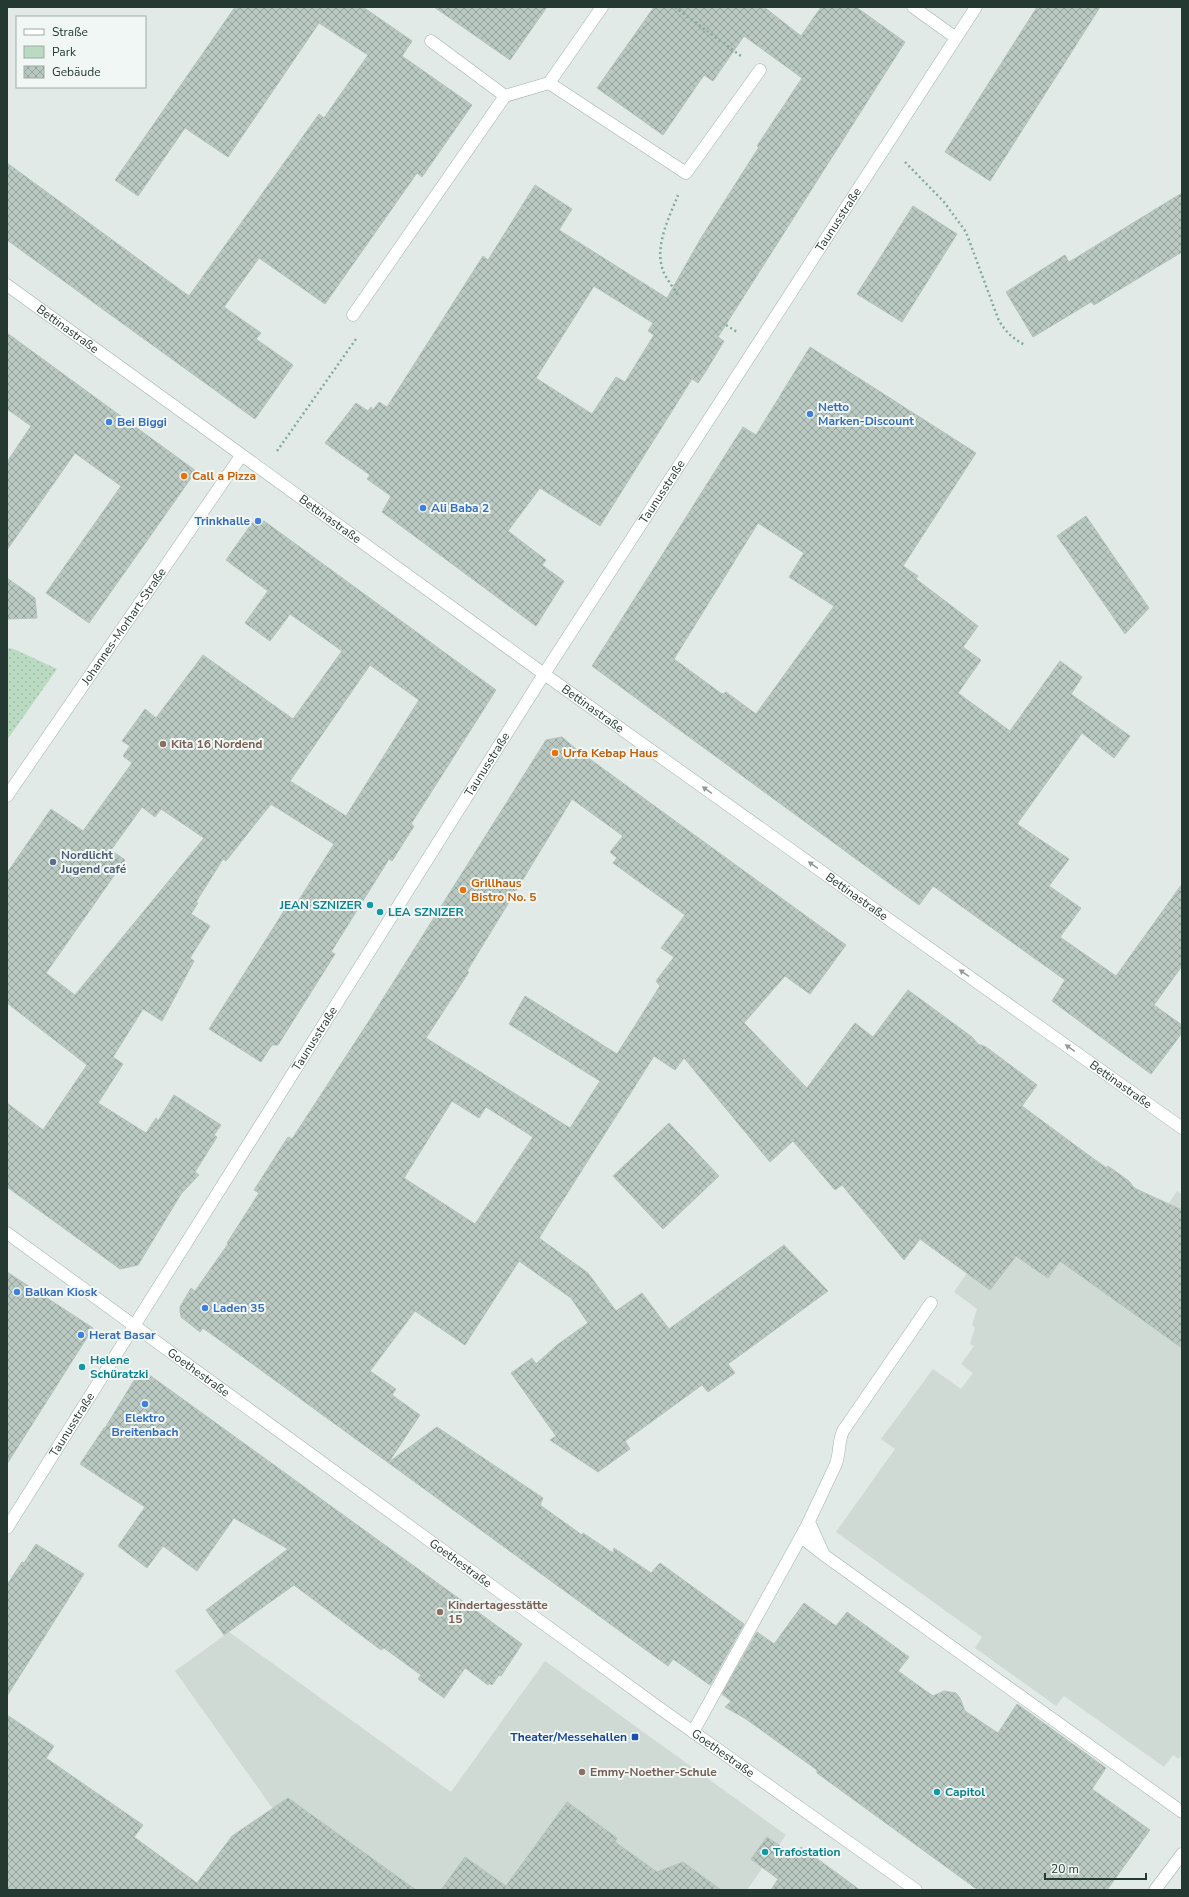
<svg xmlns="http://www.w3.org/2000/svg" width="1189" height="1897" font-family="'Nunito Sans',sans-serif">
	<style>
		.built { fill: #cfdad5 }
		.green { fill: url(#green-dots) }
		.building { fill: url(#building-cross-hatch); stroke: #b4c3bc; fill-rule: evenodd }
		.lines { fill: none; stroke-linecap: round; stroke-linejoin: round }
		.lane-casing { stroke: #a4b1ac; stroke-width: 13 }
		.street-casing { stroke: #a4b1ac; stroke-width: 13 }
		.secondary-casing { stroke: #a1b5ad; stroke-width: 13 }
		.path { stroke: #84ab9d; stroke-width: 2.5; stroke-dasharray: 2 3; stroke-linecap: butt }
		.lane { stroke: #fff; stroke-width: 12 }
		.street { stroke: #fff; stroke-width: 12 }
		.secondary { stroke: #fff; stroke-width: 12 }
		.oneway { fill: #919c98 }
		.shop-dot { fill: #3f7fe0; stroke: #f1f7f4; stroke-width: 1.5 }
		.food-dot { fill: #e8710a; stroke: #f1f7f4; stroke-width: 1.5 }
		.education-dot { fill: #8d6e63; stroke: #f1f7f4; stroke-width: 1.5 }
		.service-dot { fill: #5c6f8a; stroke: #f1f7f4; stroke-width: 1.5 }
		.culture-dot { fill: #0f9aa8; stroke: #f1f7f4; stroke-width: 1.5 }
		.transit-dot { fill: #1a4fb4; stroke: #f1f7f4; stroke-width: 1.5 }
		.labels { text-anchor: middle; stroke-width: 4; stroke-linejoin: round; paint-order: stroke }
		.street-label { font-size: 12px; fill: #233932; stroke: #f1f7f4 }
		.shop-label { font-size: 12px; font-weight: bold; fill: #366cbe; stroke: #f1f7f4; text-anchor: start }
		.food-label { font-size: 12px; font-weight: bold; fill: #c56008; stroke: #f1f7f4; text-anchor: start }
		.education-label { font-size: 12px; font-weight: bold; fill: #785e54; stroke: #f1f7f4; text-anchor: start }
		.service-label { font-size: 12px; font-weight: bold; fill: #4e5e75; stroke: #f1f7f4; text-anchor: start }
		.culture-label { font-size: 12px; font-weight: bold; fill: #0d838f; stroke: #f1f7f4; text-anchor: start }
		.transit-label { font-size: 12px; font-weight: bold; fill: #164399; stroke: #f1f7f4; text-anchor: end }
	</style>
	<defs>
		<pattern id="green-dots" width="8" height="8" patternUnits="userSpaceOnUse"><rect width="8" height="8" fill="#bbdac2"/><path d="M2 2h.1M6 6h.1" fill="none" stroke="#a0bca7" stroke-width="1.8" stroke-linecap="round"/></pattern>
		<pattern id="building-cross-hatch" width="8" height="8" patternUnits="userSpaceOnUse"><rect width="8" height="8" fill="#b9c8c1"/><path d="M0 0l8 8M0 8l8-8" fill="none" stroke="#96a39d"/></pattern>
	</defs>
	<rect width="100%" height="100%" fill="#e1eae6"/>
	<!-- built -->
	<path class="built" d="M 1089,1155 L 1107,1167 L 1108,1166 L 1109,1169 L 1126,1180 L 1127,1179 L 1128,1182 L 1144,1194 L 1148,1194 L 1147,1195 L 1165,1209 L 1177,1191 L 1182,1194 L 1182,1754 L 1179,1759 L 1173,1755 L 1164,1767 L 1064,1696 L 1056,1706 L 975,1648 L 982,1637 L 836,1532 L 895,1449 L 881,1439 L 933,1369 L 961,1389 L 973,1373 L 961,1364 L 974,1346 L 970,1344 L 975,1328 L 972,1325 L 977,1309 L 954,1292 L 967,1273 L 990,1290 Z
		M 229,1632 L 451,1792 L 545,1661 L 786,1835 L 747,1890 L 416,1890 L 273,1809 L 175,1671 Z"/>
	<!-- green -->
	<path class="green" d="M 7,648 L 14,649 L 57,669 L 7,740 Z"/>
	<!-- building -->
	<path class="building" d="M 235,7 L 363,7 L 412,41 L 402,56 L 472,105 L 422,177 L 417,173 L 325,304 L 259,258 L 224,307 L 261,333 L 256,339 L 293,365 L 255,419 L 7,240 L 7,163 L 189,296 L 319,114 L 324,118 L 368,55 L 319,23 L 228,157 L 185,128 L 138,196 L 115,180 Z
		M 434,7 L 547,7 L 510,60 Z
		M 654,7 L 764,7 L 801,36 L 821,7 L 856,7 L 905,42 L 718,337 L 724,341 L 706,371 L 698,383 L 692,379 L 600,526 L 540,488 L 508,531 L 546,560 L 542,565 L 564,581 L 536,626 L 382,512 L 391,496 L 367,479 L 370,475 L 325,443 L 356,403 L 368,411 L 371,407 L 373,410 L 379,402 L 387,407 L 483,256 L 488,260 L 535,185 L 572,209 L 559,230 L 667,298 L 701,238 L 759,147 L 757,146 L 802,78 L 744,36 L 713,81 L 704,75 L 663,135 L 597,88 ZM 594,286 L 653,323 L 648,331 L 654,335 L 625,382 L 616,377 L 592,414 L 536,378 Z
		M 1037,7 L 1100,7 L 990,181 L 945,152 Z
		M 1182,193 L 1182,252 L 1094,305 L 1091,302 L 1033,337 L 1006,292 L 1065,255 L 1069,262 Z
		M 913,206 L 957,234 L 902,322 L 857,294 Z
		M 7,333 L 196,471 L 89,623 L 46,593 L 121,486 L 75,453 L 7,550 L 7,462 L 31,426 L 7,409 Z
		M 810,347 L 976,453 L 903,566 L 918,576 L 916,579 L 978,626 L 963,647 L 981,660 L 958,693 L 1010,731 L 1060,661 L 1082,677 L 1071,694 L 1130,736 L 1114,758 L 1082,733 L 1017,824 L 1069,859 L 1049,886 L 1081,908 L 1060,937 L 1116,976 L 1182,884 L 1182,966 L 1154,1005 L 1182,1025 L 1182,1033 L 1151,1074 L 1052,1001 L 1065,980 L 933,886 L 919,905 L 592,666 L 743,427 L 756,435 ZM 758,523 L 804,553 L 789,577 L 834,606 L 756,714 L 726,692 L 722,694 L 674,659 Z
		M 1086,516 L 1149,608 L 1125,634 L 1057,536 Z
		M 264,521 L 496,690 L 411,824 L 414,826 L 392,861 L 389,859 L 331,952 L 335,954 L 278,1045 L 272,1045 L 261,1062 L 209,1029 L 291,900 L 297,903 L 334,844 L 271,804 L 226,861 L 223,859 L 196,902 L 198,903 L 191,914 L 210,926 L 190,958 L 194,961 L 162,1021 L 143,1009 L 113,1057 L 123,1064 L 98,1103 L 146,1133 L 156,1118 L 158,1121 L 174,1095 L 221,1125 L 214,1135 L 217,1137 L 195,1172 L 199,1175 L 181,1194 L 138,1265 L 120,1269 L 7,1187 L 7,1103 L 43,1130 L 87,1065 L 7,1003 L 7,873 L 51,809 L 83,831 L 132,763 L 123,756 L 130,746 L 122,741 L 145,709 L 156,718 L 203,655 L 293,719 L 342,651 L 290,614 L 270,641 L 245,623 L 268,591 L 226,560 L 252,523 ZM 370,665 L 419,700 L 346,816 L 290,781 ZM 142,807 L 155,817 L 161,809 L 204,838 L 75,995 L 46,973 L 125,860 L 111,850 Z
		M 7,578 L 35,598 L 37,618 L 7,619 Z
		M 562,737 L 576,749 L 846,945 L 810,994 L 785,976 L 744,1023 L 807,1088 L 855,1023 L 873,1037 L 908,990 L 972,1037 L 978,1044 L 986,1047 L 1037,1085 L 1022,1106 L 1106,1168 L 1108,1166 L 1129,1181 L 1134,1188 L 1182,1210 L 1182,1348 L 1060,1261 L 1048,1278 L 1016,1256 L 990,1290 L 920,1239 L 904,1260 L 842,1185 L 835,1190 L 793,1141 L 770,1162 L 684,1058 L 675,1070 L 654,1056 L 539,1238 L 588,1273 L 616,1311 L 642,1293 L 669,1329 L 784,1245 L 828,1291 L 728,1364 L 735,1373 L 708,1392 L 702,1385 L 625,1441 L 630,1449 L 598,1472 L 550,1440 L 556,1436 L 511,1373 L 532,1358 L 536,1364 L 557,1345 L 588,1323 L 571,1298 L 519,1261 L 465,1345 L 415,1311 L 370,1371 L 396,1389 L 392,1395 L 420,1415 L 389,1462 L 437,1427 L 543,1498 L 540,1505 L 582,1535 L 583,1533 L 613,1553 L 614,1548 L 651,1573 L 660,1563 L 744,1624 L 710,1685 L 673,1659 L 668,1666 L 203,1328 L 200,1332 L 181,1317 L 180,1311 L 180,1307 L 191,1288 L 195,1291 L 228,1244 L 227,1243 L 259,1193 L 254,1190 L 288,1137 L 292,1139 L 367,1024 L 546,740 ZM 572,799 L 623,836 L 610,852 L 617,858 L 613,863 L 685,915 L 661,948 L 674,957 L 656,981 L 660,986 L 617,1054 L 525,996 L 509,1024 L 600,1081 L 570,1128 L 426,1038 L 469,972 L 467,971 ZM 452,1101 L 479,1118 L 486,1107 L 533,1137 L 475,1224 L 404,1178 Z
		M 669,1123 L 719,1176 L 663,1229 L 613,1176 Z
		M 7,1272 L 93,1328 L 7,1464 Z
		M 141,1369 L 522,1644 L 501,1676 L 499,1675 L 492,1685 L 489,1683 L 488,1685 L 465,1668 L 444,1698 L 418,1679 L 421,1675 L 384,1648 L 381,1650 L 294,1585 L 224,1635 L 206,1610 L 288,1549 L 234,1518 L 197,1571 L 163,1546 L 147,1568 L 118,1546 L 145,1507 L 80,1464 L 104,1428 L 105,1428 Z
		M 36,1544 L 84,1574 L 7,1696 L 7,1585 L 22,1562 L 24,1563 Z
		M 804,1603 L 836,1626 L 847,1612 L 909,1657 L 898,1671 L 933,1696 L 944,1691 L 956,1693 L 960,1698 L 965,1711 L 998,1733 L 1017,1704 L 1106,1768 L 1092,1789 L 1150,1830 L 1107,1890 L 978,1890 L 817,1773 L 817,1770 L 746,1719 L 725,1707 L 731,1701 L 722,1694 L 757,1632 L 774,1644 Z
		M 7,1715 L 54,1746 L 46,1758 L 143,1825 L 134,1837 L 197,1883 L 232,1836 L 288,1798 L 416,1890 L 7,1890 Z
		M 567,1802 L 617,1838 L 615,1842 L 657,1872 L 683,1862 L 721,1890 L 441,1890 L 465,1857 L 506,1886 Z
		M 767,1837 L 795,1856 L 801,1847 L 860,1890 L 771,1890 L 778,1879 L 751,1859 Z"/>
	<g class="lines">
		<!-- lane casing -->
		<g class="lane-casing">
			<path id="lane" d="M 602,7 L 549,83 L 686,173 L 760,70
				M 431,41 L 505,96
				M 353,315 L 505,96 L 549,83
				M 823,1554 L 805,1540 L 802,1536 L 836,1464 C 840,1453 838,1442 843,1431 L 931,1303
				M 693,1732 L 809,1522 L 824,1555 L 1182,1812"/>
		</g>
		<!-- street casing -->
		<g class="street-casing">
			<g id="street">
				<path d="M 913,7 L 956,38"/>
				<path id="s1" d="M 7,285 L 544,674 L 1182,1128"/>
				<path id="s2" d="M 7,796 L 241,456"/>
				<path id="s3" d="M 7,1233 L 658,1707 L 916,1890"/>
				<path id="s4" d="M 7,1528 L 544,674 L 976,7"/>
			</g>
		</g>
		<!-- secondary casing -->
		<g class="secondary-casing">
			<path id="secondary" d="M 1155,1890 L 1182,1854"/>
		</g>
		<!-- path -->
		<path class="path" d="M 677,7 L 676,8 L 741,56
			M 905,162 L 944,202 L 966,232 L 999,321 C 1006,332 1013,339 1025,345
			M 678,195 C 669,218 653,248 664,273 C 668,281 674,289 679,296
			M 726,325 L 737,332
			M 277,451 L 356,339"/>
		<!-- lane -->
		<use href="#lane" class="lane"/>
		<!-- street -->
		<use href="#street" class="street"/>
		<!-- secondary -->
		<use href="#secondary" class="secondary"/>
	</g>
	<!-- one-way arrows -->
	<defs><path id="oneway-solid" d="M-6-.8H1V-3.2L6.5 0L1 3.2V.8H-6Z"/></defs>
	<g class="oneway">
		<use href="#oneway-solid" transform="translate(707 790) rotate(-145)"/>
		<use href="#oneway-solid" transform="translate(813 865) rotate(-145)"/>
		<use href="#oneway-solid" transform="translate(964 973) rotate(-145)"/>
		<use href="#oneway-solid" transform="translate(1070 1048) rotate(-145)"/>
	</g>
	<!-- markers -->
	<g class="shop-dot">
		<circle cx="810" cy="414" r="4"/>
		<circle cx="109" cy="422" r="4"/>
		<circle cx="423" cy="508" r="4"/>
		<circle cx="258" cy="521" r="4"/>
		<circle cx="17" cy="1292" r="4"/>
		<circle cx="205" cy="1308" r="4"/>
		<circle cx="81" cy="1335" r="4"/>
		<circle cx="145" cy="1404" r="4"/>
	</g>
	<g class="food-dot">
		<circle cx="184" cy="476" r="4"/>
		<circle cx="555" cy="753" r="4"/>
		<circle cx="463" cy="890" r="4"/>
	</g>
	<g class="education-dot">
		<circle cx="163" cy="744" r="4"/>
		<circle cx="440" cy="1612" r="4"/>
		<circle cx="582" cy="1772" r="4"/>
	</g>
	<circle class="service-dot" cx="53" cy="862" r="4"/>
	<g class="culture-dot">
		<circle cx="370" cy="905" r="4"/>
		<circle cx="380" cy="912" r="4"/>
		<circle cx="82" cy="1367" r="4"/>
		<circle cx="937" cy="1792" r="4"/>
		<circle cx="765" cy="1852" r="4"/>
	</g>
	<rect class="transit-dot" x="631" y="1733" width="8" height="8" rx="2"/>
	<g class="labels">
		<!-- street labels -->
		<g class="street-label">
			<text dy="4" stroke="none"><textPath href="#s4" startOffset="1550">Taunusstraße</textPath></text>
			<text dy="4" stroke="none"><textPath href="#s1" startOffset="75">Bettinastraße</textPath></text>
			<text dy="4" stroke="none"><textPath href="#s4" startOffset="1226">Taunusstraße</textPath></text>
			<text dy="4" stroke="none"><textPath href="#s1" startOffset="399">Bettinastraße</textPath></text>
			<text dy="4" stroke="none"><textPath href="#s2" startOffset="206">Johannes-Morhart-Straße</textPath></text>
			<text dy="4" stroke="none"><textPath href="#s1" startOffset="723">Bettinastraße</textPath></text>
			<text dy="4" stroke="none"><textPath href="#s4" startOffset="902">Taunusstraße</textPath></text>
			<text dy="4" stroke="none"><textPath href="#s1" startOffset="1047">Bettinastraße</textPath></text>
			<text dy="4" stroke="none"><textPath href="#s4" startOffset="578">Taunusstraße</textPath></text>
			<text dy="4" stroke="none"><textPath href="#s1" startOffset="1371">Bettinastraße</textPath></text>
			<text dy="4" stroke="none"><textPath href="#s3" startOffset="237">Goethestraße</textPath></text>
			<text dy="4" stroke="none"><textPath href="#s4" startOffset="122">Taunusstraße</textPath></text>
			<text dy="4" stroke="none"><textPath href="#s3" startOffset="561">Goethestraße</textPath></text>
			<text dy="4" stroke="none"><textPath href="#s3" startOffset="885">Goethestraße</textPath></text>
		</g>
		<!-- shop labels -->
		<g class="shop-label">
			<text x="818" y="411">Netto<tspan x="818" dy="14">Marken-Discount</tspan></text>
			<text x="117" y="426">Bei Biggi</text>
			<text x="431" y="512">Ali Baba 2</text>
			<text x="250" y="525" text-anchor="end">Trinkhalle</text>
			<text x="25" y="1296">Balkan Kiosk</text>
			<text x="213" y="1312">Laden 35</text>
			<text x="89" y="1339">Herat Basar</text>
			<text x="145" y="1422" text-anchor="middle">Elektro<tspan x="145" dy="14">Breitenbach</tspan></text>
		</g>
		<!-- food labels -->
		<g class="food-label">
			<text x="192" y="480">Call a Pizza</text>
			<text x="563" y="757">Urfa Kebap Haus</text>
			<text x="471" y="887">Grillhaus<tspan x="471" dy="14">Bistro No. 5</tspan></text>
		</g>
		<!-- education labels -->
		<g class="education-label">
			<text x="171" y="748">Kita 16 Nordend</text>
			<text x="448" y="1609">Kindertagesstätte<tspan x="448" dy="14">15</tspan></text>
			<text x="590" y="1776">Emmy-Noether-Schule</text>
		</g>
		<!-- service labels -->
		<g class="service-label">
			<text x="61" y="859">Nordlicht<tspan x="61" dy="14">Jugend café</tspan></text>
		</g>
		<!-- culture labels -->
		<g class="culture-label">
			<text x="362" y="909" text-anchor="end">JEAN SZNIZER</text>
			<text x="388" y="916">LEA SZNIZER</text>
			<text x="90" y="1364">Helene<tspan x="90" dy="14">Schüratzki</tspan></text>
			<text x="945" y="1796">Capitol</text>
			<text x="773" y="1856">Trafostation</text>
		</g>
		<!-- transit labels -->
		<g class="transit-label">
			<text x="627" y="1741">Theater/Messehallen</text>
		</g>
	</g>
	<!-- border -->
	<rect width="1189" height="1897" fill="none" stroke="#233932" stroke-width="16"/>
	<!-- legend -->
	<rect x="16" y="16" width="130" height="72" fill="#f1f7f4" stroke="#9faba6"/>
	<rect x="24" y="29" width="20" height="6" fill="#ffffff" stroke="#9faba6"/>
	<text x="52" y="36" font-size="12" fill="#233932">Straße</text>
	<rect x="24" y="46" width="20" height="12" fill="#bbdac2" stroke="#9faba6"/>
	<text x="52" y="56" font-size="12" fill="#233932">Park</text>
	<rect x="24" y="66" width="20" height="12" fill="url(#building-cross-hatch)" stroke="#9faba6"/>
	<text x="52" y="76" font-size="12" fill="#233932">Gebäude</text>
	<!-- scale -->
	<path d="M1045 1873v6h101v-6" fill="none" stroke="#233932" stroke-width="2"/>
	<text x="1051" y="1873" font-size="12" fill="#233932" stroke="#f1f7f4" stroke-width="3" paint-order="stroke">20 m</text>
</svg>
